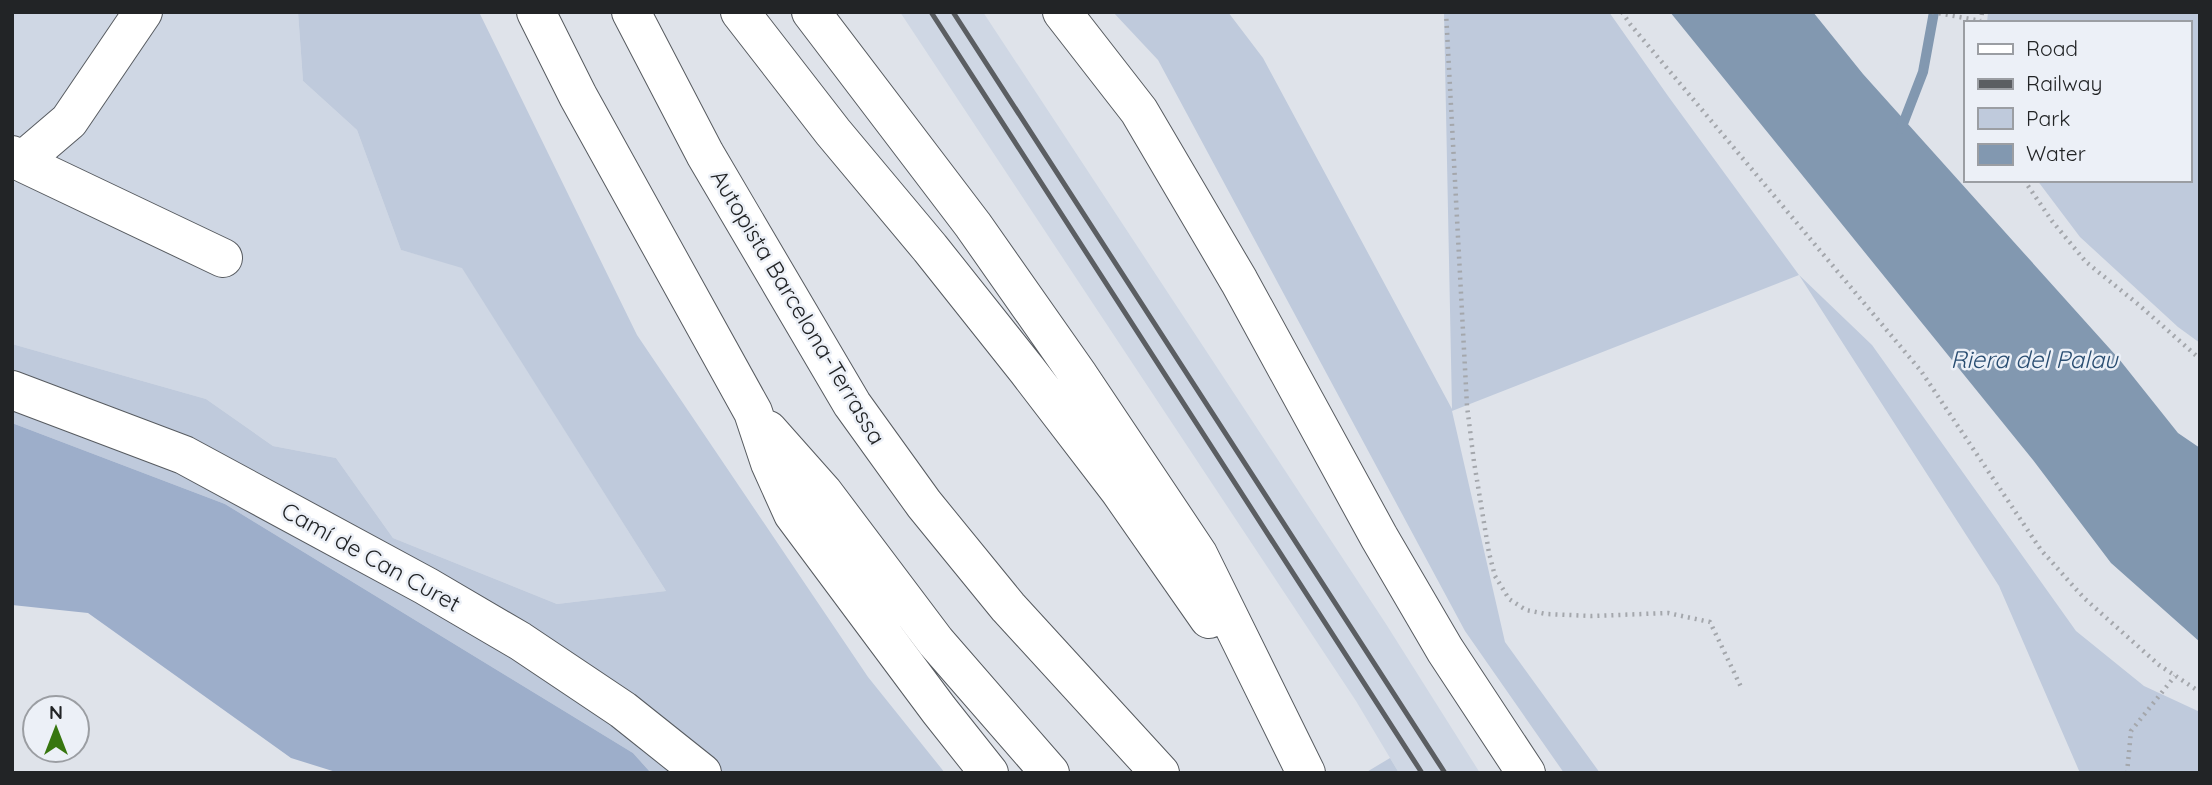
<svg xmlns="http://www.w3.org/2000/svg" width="2212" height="785" font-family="Quicksand,sans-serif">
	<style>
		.built { fill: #cfd7e4 }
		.green { fill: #bfcadc }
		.forest { fill: #9daeca }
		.water { fill: #8298b0 }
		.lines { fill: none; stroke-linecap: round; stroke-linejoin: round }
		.stream { stroke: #8298b0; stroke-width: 10 }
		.minor-casing { stroke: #575b60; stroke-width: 40 }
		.highway-casing { stroke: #575b60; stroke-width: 40 }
		.path { stroke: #a4a7ac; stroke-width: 4.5; stroke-dasharray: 2 5; stroke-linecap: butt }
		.minor { stroke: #fff; stroke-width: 38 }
		.highway { stroke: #fff; stroke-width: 38 }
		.rail { stroke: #5b5e62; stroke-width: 5 }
		.labels { text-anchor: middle; stroke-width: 5; stroke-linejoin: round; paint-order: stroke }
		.street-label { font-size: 23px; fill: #222426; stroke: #ecf0f7 }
		.water-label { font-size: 24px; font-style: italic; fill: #294d71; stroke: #ecf0f7 }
	</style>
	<rect width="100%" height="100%" fill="#dfe3ea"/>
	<!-- built -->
	<path class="built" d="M 12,12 L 298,12 L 303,81 L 357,130 L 401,250 L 462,267 L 666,591 L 557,604 L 393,538 L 336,458 L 273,446 L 206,399 L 12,344 Z
		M 900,12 L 983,12 L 1386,624 L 1480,773 L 1399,773 L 1356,701 Z"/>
	<!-- green -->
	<path class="green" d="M 298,12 L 479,12 L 637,335 L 868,677 L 945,773 L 651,773 L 633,753 L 225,504 L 12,423 L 12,344 L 206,399 L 273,446 L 336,458 L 393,538 L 557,604 L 666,591 L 462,268 L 401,250 L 357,130 L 303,81 Z
		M 1113,12 L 1228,12 L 1263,58 L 1452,409 L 1444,12 L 1609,12 L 1668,96 L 1799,275 L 1872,345 L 2076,631 L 2144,686 L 2200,712 L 2200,773 L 2080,773 L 1999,586 L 1799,275 L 1452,411 L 1505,642 L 1600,773 L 1564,773 L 1465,631 L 1158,60 Z
		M 1988,12 L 2200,12 L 2200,343 L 2178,327 L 2080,237 L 2037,180 L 2189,180 L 2189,23 L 1987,23 Z
		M 1390,758 L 1399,773 L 1365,773 Z"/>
	<!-- forest -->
	<path class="forest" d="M 12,423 L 225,504 L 633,753 L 651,773 L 339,773 L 291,758 L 88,613 L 12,605 Z"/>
	<!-- water -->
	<path class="water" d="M 1670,12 L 1813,12 L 1863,74 L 2119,359 L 2178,433 L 2200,448 L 2200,642 L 2111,563 L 2033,460 Z"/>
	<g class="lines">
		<!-- stream -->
		<path class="stream" d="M 1901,129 L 1923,72 L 1934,12"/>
		<!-- minor casing -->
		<g class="minor-casing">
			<path id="minor" d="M 12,155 L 21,162 L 69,121 L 143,12
				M 21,162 L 223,258
				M 12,390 L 184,455 L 426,586 L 520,641 L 623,710 L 702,773"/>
		</g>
		<!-- highway casing -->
		<g class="highway-casing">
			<path id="highway" d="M 536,12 L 578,96 L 753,412 L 770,463 L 793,514 L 939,710 L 989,773
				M 631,12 L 705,154 L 852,404 L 924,504 L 1008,607 L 1160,773
				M 740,12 L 833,132 L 930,248 L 1027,370 L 1119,490 L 1209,619
				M 811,12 L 973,225 L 1079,376 L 1198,554 L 1306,773
				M 1062,12 L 1139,111 L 1239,281 L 1379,537 L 1445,650 L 1526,773
				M 768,430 L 823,492 L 936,642 L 1050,773"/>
		</g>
		<!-- path -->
		<path class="path" d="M 1446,12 L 1467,406 L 1474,462 L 1489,553 L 1495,576 L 1509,599 L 1526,610 L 1546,614 L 1592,616 L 1668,613 L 1710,622 L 1742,689
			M 1622,12 L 1630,24 L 1921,371 L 2041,550 L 2084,598 L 2159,665 L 2200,692
			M 1932,12 L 1981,21
			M 1981,22 L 1982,12
			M 2024,180 L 2052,221 L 2086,262 L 2139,305 L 2200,359
			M 2127,773 L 2131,731 L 2175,676"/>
		<!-- minor -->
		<use href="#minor" class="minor"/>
		<!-- highway -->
		<use href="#highway" class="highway"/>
		<!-- rail -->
		<path class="rail" d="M 931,12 L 1422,773
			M 953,12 L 1445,773"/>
	</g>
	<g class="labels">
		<!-- street labels -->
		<g class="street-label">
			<text transform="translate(798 307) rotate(59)" y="8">Autopista Barcelona-Terrassa</text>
			<text transform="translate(371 557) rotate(29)" y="8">Camí de Can Curet</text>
		</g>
		<!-- water labels -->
		<g class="water-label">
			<text x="2034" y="368">Riera del Palau</text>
		</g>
	</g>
	<!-- border -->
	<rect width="2212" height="785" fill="none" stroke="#222426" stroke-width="28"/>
	<!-- legend -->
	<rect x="1964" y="21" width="228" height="161" fill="#ecf0f7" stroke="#9b9ea3" stroke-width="2"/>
	<rect x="1978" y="44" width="35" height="10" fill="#ffffff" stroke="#9b9ea3" stroke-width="2"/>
	<text x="2026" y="56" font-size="21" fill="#222426">Road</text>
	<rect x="1978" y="79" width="35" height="10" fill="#5b5e62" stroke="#9b9ea3" stroke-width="2"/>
	<text x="2026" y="91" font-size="21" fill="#222426">Railway</text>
	<rect x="1978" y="108" width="35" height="21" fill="#bfcadc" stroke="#9b9ea3" stroke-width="2"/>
	<text x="2026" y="126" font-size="21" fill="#222426">Park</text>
	<rect x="1978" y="144" width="35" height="21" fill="#8298b0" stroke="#9b9ea3" stroke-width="2"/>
	<text x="2026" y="161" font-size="21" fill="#222426">Water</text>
	<!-- north arrow -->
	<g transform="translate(56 729)"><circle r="33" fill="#ecf0f7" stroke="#9b9ea3" stroke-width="2"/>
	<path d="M0-5L12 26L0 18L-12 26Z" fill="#37760f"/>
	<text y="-10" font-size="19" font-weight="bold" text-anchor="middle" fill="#222426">N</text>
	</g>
</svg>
